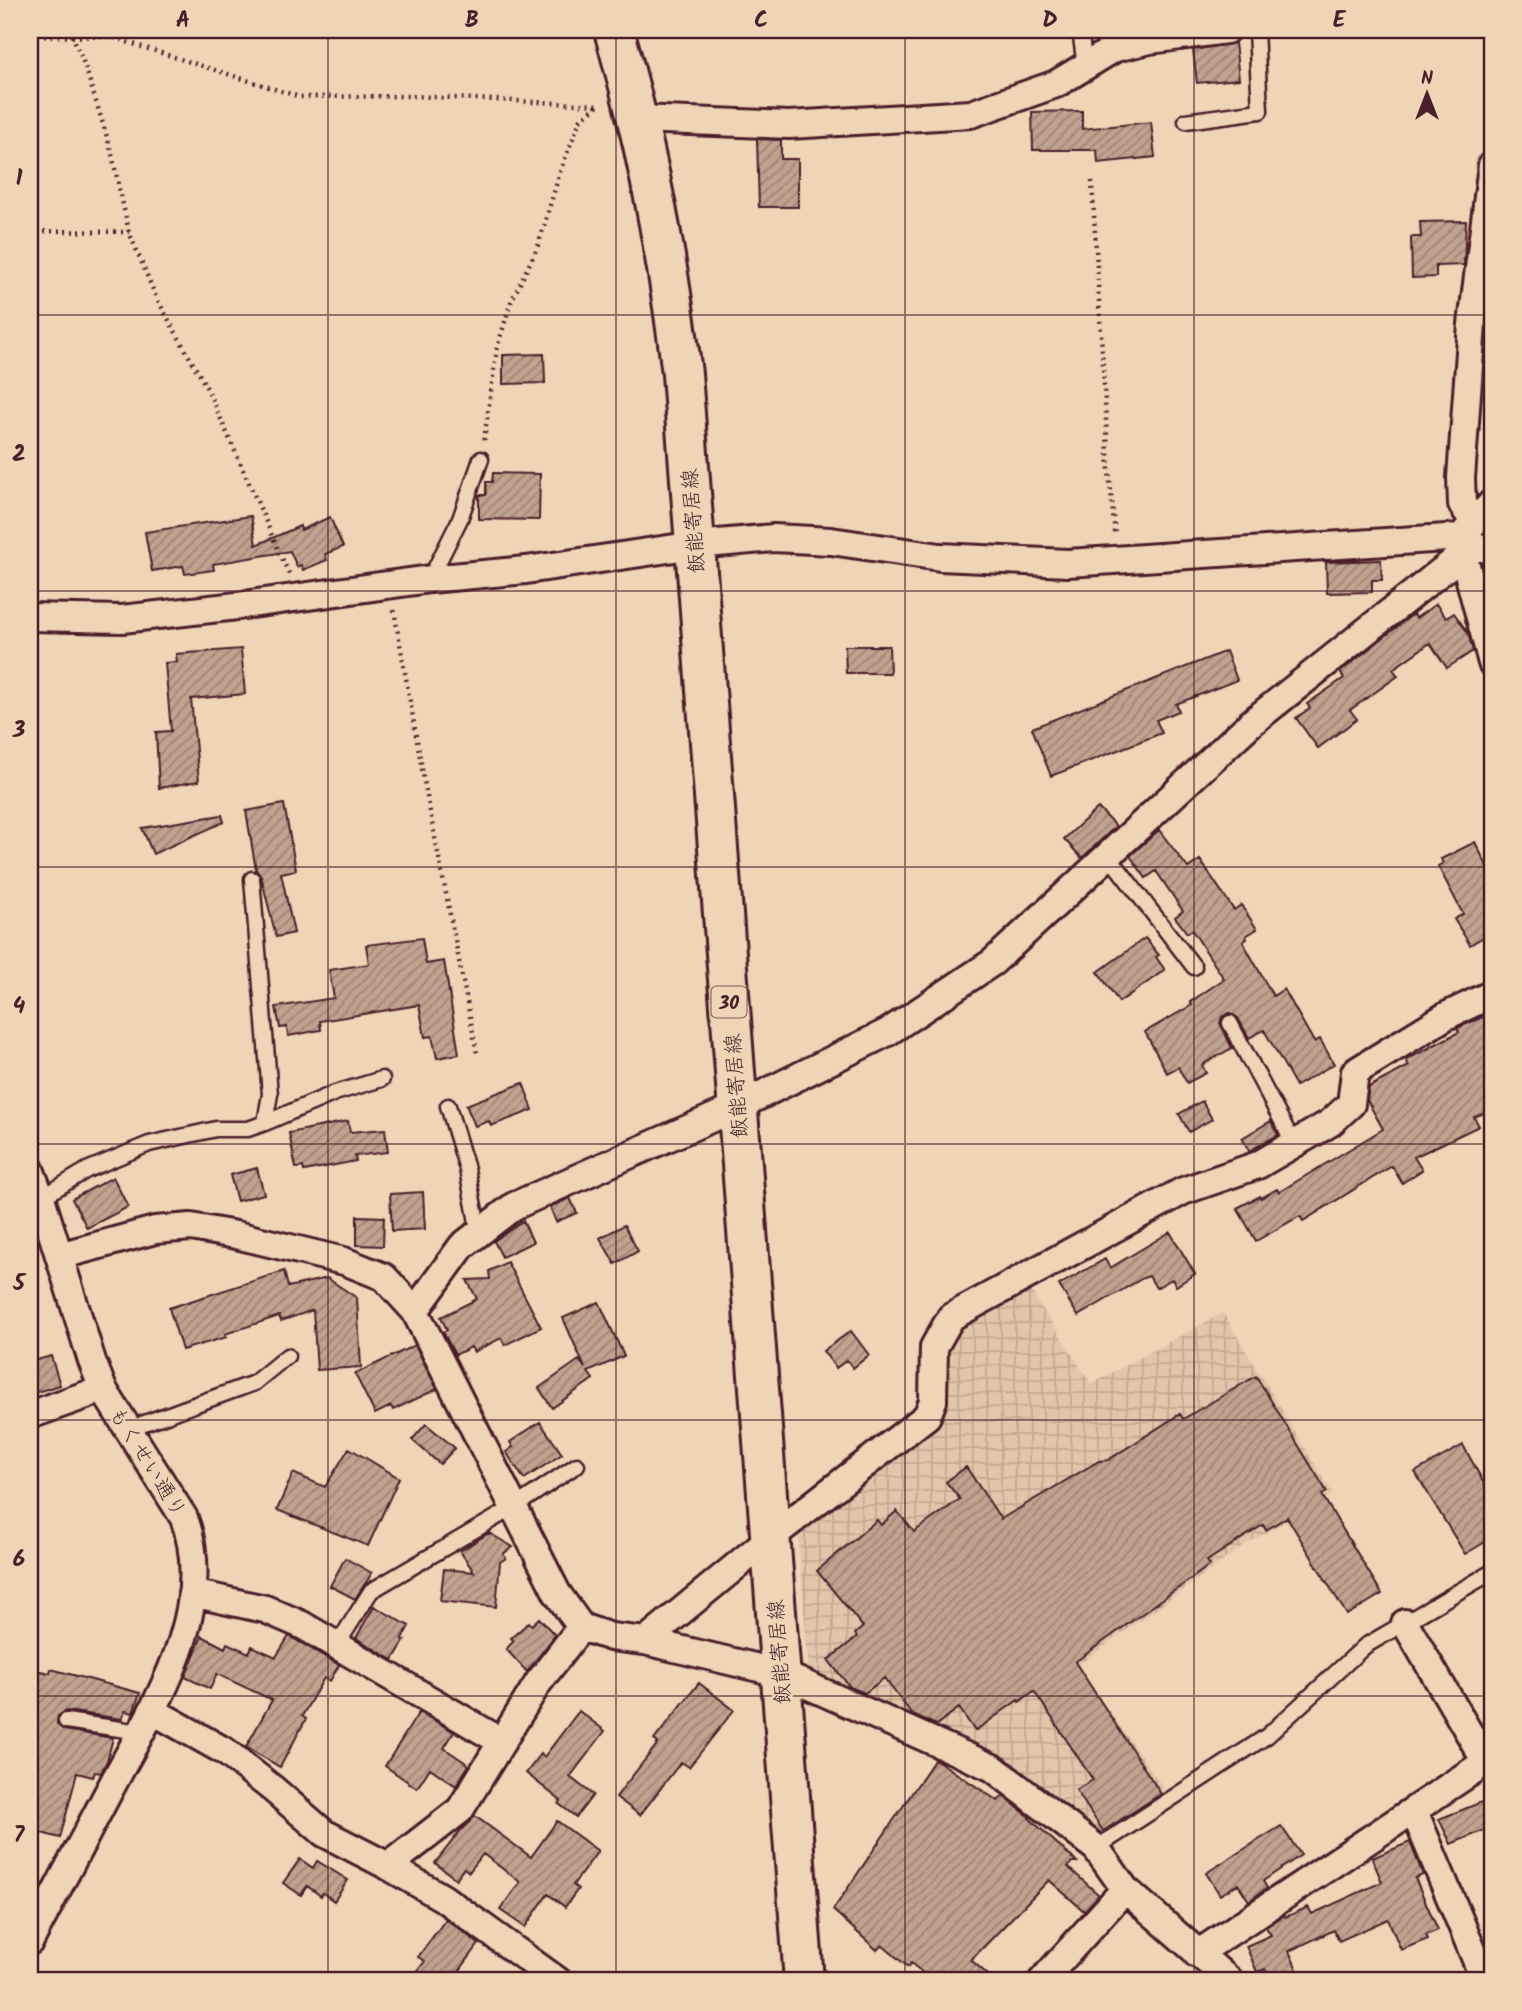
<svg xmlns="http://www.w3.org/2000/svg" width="1522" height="2011" font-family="Kalam,'Klee One',sans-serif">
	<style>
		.industrial { fill: url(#industrial-grid) }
		.building { fill: url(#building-hatch); stroke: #4a1f2b; stroke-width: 2 }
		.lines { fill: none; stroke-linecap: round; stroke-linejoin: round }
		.service-casing { stroke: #4a1f2b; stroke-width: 19 }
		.minor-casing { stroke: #4a1f2b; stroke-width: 32 }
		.primary-casing { stroke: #4a1f2b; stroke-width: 44 }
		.path { stroke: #4a1f2b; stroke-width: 4.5; stroke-dasharray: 2 5; stroke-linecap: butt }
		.service { stroke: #eed5b6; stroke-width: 14 }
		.minor { stroke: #eed5b6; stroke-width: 26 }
		.primary { stroke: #eed5b6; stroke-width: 38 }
		.grid { fill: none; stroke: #4a1f2b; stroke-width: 2; stroke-opacity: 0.55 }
		.labels { text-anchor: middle; stroke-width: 5; stroke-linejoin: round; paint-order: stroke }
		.shield { fill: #eed5b6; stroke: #7b5655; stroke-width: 2 }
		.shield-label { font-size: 19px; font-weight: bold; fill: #4a1f2b }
		.street-label { font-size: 21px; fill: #4a1f2b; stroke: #eed5b6 }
		.neatline { fill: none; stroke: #4a1f2b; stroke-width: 2.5 }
		.grid-label { font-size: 23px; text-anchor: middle; font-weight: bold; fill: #4a1f2b }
	</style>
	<defs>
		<pattern id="industrial-grid" width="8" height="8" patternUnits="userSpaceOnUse" patternTransform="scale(1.75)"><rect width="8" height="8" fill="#e0c6aa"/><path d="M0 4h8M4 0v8" fill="none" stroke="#c2aa92"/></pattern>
		<pattern id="building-hatch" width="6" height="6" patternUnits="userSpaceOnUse" patternTransform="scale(1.75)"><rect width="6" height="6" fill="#c0a38f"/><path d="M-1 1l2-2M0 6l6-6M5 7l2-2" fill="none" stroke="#9e8475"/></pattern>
	</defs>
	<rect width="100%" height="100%" fill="#eed5b6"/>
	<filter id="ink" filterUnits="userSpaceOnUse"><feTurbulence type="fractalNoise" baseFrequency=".0143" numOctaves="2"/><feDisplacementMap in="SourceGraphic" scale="14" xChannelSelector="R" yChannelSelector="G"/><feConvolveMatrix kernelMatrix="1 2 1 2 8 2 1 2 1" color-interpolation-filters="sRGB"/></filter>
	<g filter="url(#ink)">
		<!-- industrial -->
		<path class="industrial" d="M 1028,1286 L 1091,1384 L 1223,1313 L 1333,1494 L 1245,1545 L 1077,1666 L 1167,1793 L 1096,1842 L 809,1674 L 798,1529 L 934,1426 L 944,1348 L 959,1322 Z"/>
		<!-- building -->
		<path class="building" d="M 1235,43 L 1239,79 L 1197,83 L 1193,50 Z
			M 1082,111 L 1082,129 L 1151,122 L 1155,157 L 1098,163 L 1097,150 L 1033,150 L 1032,112 Z
			M 757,139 L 781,140 L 781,159 L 798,159 L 798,207 L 759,207 Z
			M 1466,221 L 1464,265 L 1436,266 L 1436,277 L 1412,278 L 1411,237 L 1421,237 L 1420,222 Z
			M 544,354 L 545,383 L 503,384 L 503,355 Z
			M 493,473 L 540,474 L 539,520 L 479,519 L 479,495 L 486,495 L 486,482 L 492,482 Z
			M 251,516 L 256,545 L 300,526 L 301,530 L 330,517 L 343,547 L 325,554 L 327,560 L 303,570 L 301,565 L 297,567 L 290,551 L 213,564 L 214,570 L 185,574 L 183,566 L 152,571 L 145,532 Z
			M 1381,560 L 1382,580 L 1372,580 L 1372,592 L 1327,593 L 1326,562 Z
			M 1436,604 L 1446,618 L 1454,613 L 1468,633 L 1473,651 L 1447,668 L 1430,643 L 1393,669 L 1398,676 L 1350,710 L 1357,719 L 1318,748 L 1296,718 L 1310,708 L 1307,704 L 1344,678 L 1340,672 L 1413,614 L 1416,618 Z
			M 845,646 L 889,646 L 890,673 L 846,673 Z
			M 241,649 L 245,694 L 191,699 L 199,781 L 159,788 L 156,732 L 171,731 L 165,663 L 177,662 L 176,654 Z
			M 1226,651 L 1237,680 L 1176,704 L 1179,711 L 1156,720 L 1162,733 L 1051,776 L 1032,728 Z
			M 284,804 L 296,870 L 281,873 L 294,933 L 276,937 L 261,876 L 256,870 L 246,811 Z
			M 1098,808 L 1116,826 L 1082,858 L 1064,839 Z
			M 222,815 L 224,822 L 153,854 L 142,828 Z
			M 1159,830 L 1188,868 L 1200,860 L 1234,910 L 1241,905 L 1257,929 L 1246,936 L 1247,939 L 1243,942 L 1273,996 L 1284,989 L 1314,1042 L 1320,1039 L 1334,1064 L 1296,1086 L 1264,1030 L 1249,1038 L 1238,1018 L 1230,1013 L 1222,1017 L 1220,1023 L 1232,1048 L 1202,1065 L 1206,1073 L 1187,1083 L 1178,1067 L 1167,1073 L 1145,1032 L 1192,1005 L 1190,1002 L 1224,979 L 1192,930 L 1187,933 L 1175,917 L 1183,911 L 1156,871 L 1146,878 L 1130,856 Z
			M 1475,842 L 1492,876 L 1492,932 L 1470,945 L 1454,919 L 1463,914 L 1438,866 L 1443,863 L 1441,859 Z
			M 422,938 L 426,964 L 444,961 L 459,1054 L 437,1058 L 432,1036 L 425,1037 L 419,1005 L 320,1021 L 321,1030 L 288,1036 L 287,1027 L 280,1028 L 276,1007 L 334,998 L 329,970 L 369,964 L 366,945 Z
			M 1145,938 L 1159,955 L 1156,957 L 1165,970 L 1119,1002 L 1098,972 Z
			M 1492,1013 L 1492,1110 L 1474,1117 L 1479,1126 L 1414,1157 L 1422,1170 L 1402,1183 L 1392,1166 L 1303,1221 L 1300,1216 L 1256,1241 L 1237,1208 L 1260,1196 L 1261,1198 L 1277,1189 L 1279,1192 L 1383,1129 L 1367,1100 L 1369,1087 L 1409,1066 L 1406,1060 L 1459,1032 L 1457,1028 Z
			M 523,1083 L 533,1110 L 491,1126 L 489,1121 L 475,1126 L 466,1105 Z
			M 1202,1101 L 1212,1119 L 1189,1132 L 1179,1114 Z
			M 348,1121 L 350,1132 L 385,1129 L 388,1152 L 355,1156 L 356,1161 L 304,1171 L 303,1167 L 296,1168 L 289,1133 Z
			M 1271,1121 L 1278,1135 L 1249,1151 L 1242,1138 Z
			M 257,1168 L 264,1194 L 237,1201 L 230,1175 Z
			M 113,1177 L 128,1207 L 87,1228 L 72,1199 Z
			M 423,1192 L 425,1229 L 392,1231 L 390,1194 Z
			M 570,1198 L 577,1213 L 556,1222 L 550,1207 Z
			M 357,1216 L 384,1217 L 383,1246 L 357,1245 Z
			M 523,1221 L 533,1242 L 502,1257 L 494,1241 Z
			M 624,1225 L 638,1251 L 615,1264 L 600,1238 Z
			M 1170,1232 L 1195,1274 L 1176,1286 L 1172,1279 L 1156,1288 L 1149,1276 L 1143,1278 L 1078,1316 L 1059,1285 L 1105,1259 L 1110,1268 Z
			M 507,1262 L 541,1327 L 505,1345 L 501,1338 L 474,1352 L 471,1347 L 455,1355 L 443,1332 L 447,1330 L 441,1317 L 477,1299 L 467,1280 L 490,1279 L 489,1271 Z
			M 284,1271 L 288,1287 L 327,1278 L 357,1298 L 361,1367 L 317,1370 L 313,1310 L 281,1321 L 279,1316 L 225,1334 L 227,1337 L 182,1350 L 169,1308 Z
			M 599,1302 L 624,1356 L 588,1372 L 593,1379 L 552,1408 L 539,1388 L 579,1360 L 585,1368 L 563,1318 Z
			M 851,1331 L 869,1355 L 853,1368 L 847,1360 L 836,1368 L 823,1351 Z
			M 415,1345 L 437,1389 L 393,1410 L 391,1406 L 375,1414 L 355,1374 Z
			M 51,1356 L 60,1385 L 30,1394 L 30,1362 Z
			M 1256,1376 L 1327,1492 L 1322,1495 L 1382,1594 L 1347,1615 L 1287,1517 L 1266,1530 L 1263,1525 L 1207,1561 L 1210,1565 L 1075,1662 L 1161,1794 L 1103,1831 L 1076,1790 L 1093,1780 L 1034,1691 L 1019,1702 L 1018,1700 L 975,1731 L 959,1708 L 936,1725 L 911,1713 L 884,1678 L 865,1693 L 850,1687 L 828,1660 L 857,1637 L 855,1634 L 863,1627 L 817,1571 L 877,1520 L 881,1525 L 897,1511 L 914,1532 L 960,1499 L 946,1482 L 966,1467 L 1001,1519 L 1099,1461 L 1108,1460 L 1180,1414 L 1183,1419 Z
			M 540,1422 L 562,1454 L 524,1479 L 506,1452 L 513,1447 L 510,1442 Z
			M 426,1424 L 455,1448 L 440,1464 L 412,1440 Z
			M 1463,1445 L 1492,1498 L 1492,1538 L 1465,1554 L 1415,1472 Z
			M 349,1448 L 399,1478 L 368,1546 L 277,1510 L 293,1473 L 325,1487 Z
			M 489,1533 L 513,1547 L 503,1554 L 506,1558 L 500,1562 L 496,1607 L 440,1601 L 444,1569 L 474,1572 L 460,1551 Z
			M 345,1558 L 372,1573 L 355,1599 L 330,1586 Z
			M 374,1606 L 409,1626 L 402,1639 L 405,1640 L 393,1660 L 356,1638 Z
			M 539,1618 L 555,1635 L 527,1672 L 506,1649 L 514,1641 L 511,1638 L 529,1622 L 532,1625 Z
			M 202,1636 L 225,1648 L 227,1643 L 249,1653 L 252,1646 L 276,1657 L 289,1636 L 339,1665 L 330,1681 L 324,1678 L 302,1716 L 306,1719 L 280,1767 L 246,1747 L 272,1700 L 217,1674 L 210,1689 L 185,1677 Z
			M 51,1669 L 140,1693 L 133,1713 L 125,1711 L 122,1719 L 67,1711 L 58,1716 L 57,1724 L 64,1730 L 113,1738 L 107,1761 L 101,1773 L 95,1772 L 93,1777 L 77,1773 L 60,1838 L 30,1830 L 30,1708 L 40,1671 L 50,1673 Z
			M 699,1683 L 734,1710 L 689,1767 L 681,1762 L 640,1815 L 616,1797 L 658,1743 L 654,1740 Z
			M 579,1711 L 605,1731 L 570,1777 L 593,1795 L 576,1817 L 559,1804 L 561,1801 L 526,1773 L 541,1754 L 544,1757 Z
			M 419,1712 L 454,1732 L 444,1748 L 469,1765 L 456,1786 L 430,1768 L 417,1788 L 385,1766 Z
			M 935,1759 L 998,1801 L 1003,1796 L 1030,1817 L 1029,1818 L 1077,1862 L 1072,1862 L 1068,1867 L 1099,1895 L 1084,1911 L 1049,1880 L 971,1960 L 995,1981 L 932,1981 L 911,1963 L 908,1967 L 882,1945 L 877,1950 L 833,1910 Z
			M 1492,1798 L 1492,1827 L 1451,1844 L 1439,1819 Z
			M 475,1816 L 531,1857 L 557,1821 L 598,1851 L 573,1885 L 578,1889 L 565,1907 L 548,1894 L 525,1927 L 500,1910 L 520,1882 L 483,1854 L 469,1872 L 464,1868 L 456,1879 L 435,1863 L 461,1830 Z
			M 1281,1826 L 1301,1855 L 1263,1881 L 1267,1888 L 1249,1901 L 1238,1884 L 1220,1895 L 1206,1873 Z
			M 1410,1842 L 1423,1875 L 1415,1878 L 1438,1930 L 1426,1935 L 1428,1939 L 1401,1950 L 1388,1919 L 1339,1941 L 1334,1930 L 1289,1951 L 1302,1981 L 1271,1981 L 1265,1969 L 1257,1972 L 1246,1946 L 1271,1935 L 1266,1927 L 1285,1915 L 1286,1917 L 1308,1907 L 1312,1914 L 1382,1882 L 1372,1858 Z
			M 300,1859 L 313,1868 L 317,1861 L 348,1880 L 334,1901 L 323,1893 L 321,1896 L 307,1886 L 301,1895 L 283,1883 Z
			M 446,1919 L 479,1944 L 452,1981 L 410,1981 L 425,1961 L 418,1957 Z"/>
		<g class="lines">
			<!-- service casing -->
			<g class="service-casing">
				<path id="service" d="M 1080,30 L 1085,67
					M 1186,121 L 1260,111 L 1256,30
					M 430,579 L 460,519 L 481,459
					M 1108,855 L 1194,967
					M 1230,1023 L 1294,1144
					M 448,1106 L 467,1169 L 479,1233
					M 265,1123 L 335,1093 L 382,1079
					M 41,1198 L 87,1170 L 149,1144 L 216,1129 L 248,1129 L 265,1123 L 270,1094 L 252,879
					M 128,1429 L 254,1383 L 287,1356
					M 337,1645 L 371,1591 L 514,1507 L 577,1465
					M 66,1721 L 140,1732
					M 1096,1848 L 1267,1736 L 1365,1646 L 1492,1572"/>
			</g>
			<!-- minor casing -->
			<g class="minor-casing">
				<path id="minor" d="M 638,119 L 789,125 L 971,114 L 1056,84 L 1115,48 L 1150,40 L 1226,30
					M 1492,503 L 1461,537 L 1463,554 L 1492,663
					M 1474,522 L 1462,504 L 1461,478 L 1472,324 L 1492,165
					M 30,617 L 122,619 L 237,606 L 430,579 L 526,570 L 695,545 L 774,538 L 831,541 L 940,557 L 1068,563 L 1461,537 L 1478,547 L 1492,550
					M 30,1169 L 41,1198 L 92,1361 L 103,1389 L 184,1518 C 219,1612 151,1711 109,1791 C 83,1841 56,1891 30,1941
					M 59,1256 L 155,1230 L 191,1227 L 236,1235 L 344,1261 L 384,1277 L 415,1311 L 557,1593 L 581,1627 L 611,1637 L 645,1641 L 780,1673 L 993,1768 L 1096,1848 L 1125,1889 L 1230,1981
					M 415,1311 L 462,1246 L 514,1206 L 737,1107 L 888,1032 L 993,962 L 1251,723 L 1463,554
					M 30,1415 L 103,1389
					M 192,1593 L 265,1609 L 302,1625 L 502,1742
					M 1405,1623 L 1486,1762
					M 645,1641 L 770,1538 L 927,1416 L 933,1401 L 934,1347 L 951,1317 L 1183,1191 L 1258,1165 L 1330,1123 L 1351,1104 L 1355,1072 L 1446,1016 L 1492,994
					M 153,1711 L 226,1752 L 273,1789 L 324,1833 L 388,1866 L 443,1898 L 558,1981
					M 1414,1811 L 1485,1981
					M 388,1866 L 460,1810 L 538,1683 L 581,1627
					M 1197,1954 L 1492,1758
					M 1042,1981 L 1125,1889"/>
			</g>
			<!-- primary casing -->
			<g class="primary-casing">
				<path id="primary" d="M 614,30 C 646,143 668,257 682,374 L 804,1981"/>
			</g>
			<!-- path -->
			<path class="path" d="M 67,30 L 73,37 L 85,66 L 111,150 L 129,232 L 156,297 L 209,392 L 289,574
				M 30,36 L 111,37 L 300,97 L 412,96 L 598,105
				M 1092,181 L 1109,470 L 1115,536
				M 30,231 L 129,232
				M 484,440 L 497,348 L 511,302 L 538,246 L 560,172 L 580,120 L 598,105
				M 394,610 L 425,786 L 477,1053"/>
			<!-- service -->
			<use href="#service" class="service"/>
			<!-- minor -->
			<use href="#minor" class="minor"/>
			<!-- primary -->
			<use href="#primary" class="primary"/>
		</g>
	</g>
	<!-- grid -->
	<path class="grid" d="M 328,30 L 328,1981M 616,30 L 616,1981M 905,30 L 905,1981M 1194,30 L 1194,1981M 30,315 L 1492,315M 30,591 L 1492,591M 30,867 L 1492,867M 30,1144 L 1492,1144M 30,1420 L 1492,1420M 30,1696 L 1492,1696"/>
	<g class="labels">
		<!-- shield labels -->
		<rect class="shield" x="711.5" y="986.5" width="35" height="31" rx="5"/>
		<g class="shield-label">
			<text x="729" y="1009">30</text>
		</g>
		<!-- street labels -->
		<g class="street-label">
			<text transform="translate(693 521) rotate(-94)" y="7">飯能寄居線</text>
			<text transform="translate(736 1086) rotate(-94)" y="7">飯能寄居線</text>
			<text transform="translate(148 1462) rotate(58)" y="7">もくせい通り</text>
			<text transform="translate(779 1652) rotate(-94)" y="7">飯能寄居線</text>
		</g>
	</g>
	<!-- margin -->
	<rect width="1522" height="2011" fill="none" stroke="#eed5b6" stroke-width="77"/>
	<!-- north arrow -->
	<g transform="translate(1427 94)" stroke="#eed5b6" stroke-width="5" paint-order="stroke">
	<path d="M0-5L12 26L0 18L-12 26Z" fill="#4a1f2b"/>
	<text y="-10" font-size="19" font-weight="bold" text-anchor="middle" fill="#4a1f2b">N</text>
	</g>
	<rect x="38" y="38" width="1446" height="1934" class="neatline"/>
	<g class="grid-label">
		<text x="183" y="27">A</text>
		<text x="472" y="27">B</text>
		<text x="761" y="27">C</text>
		<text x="1050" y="27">D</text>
		<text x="1339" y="27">E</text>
		<text x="19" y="185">1</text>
		<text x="19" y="461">2</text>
		<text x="19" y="737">3</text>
		<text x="19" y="1013">4</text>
		<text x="19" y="1290">5</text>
		<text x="19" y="1566">6</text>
		<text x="19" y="1842">7</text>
	</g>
</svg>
